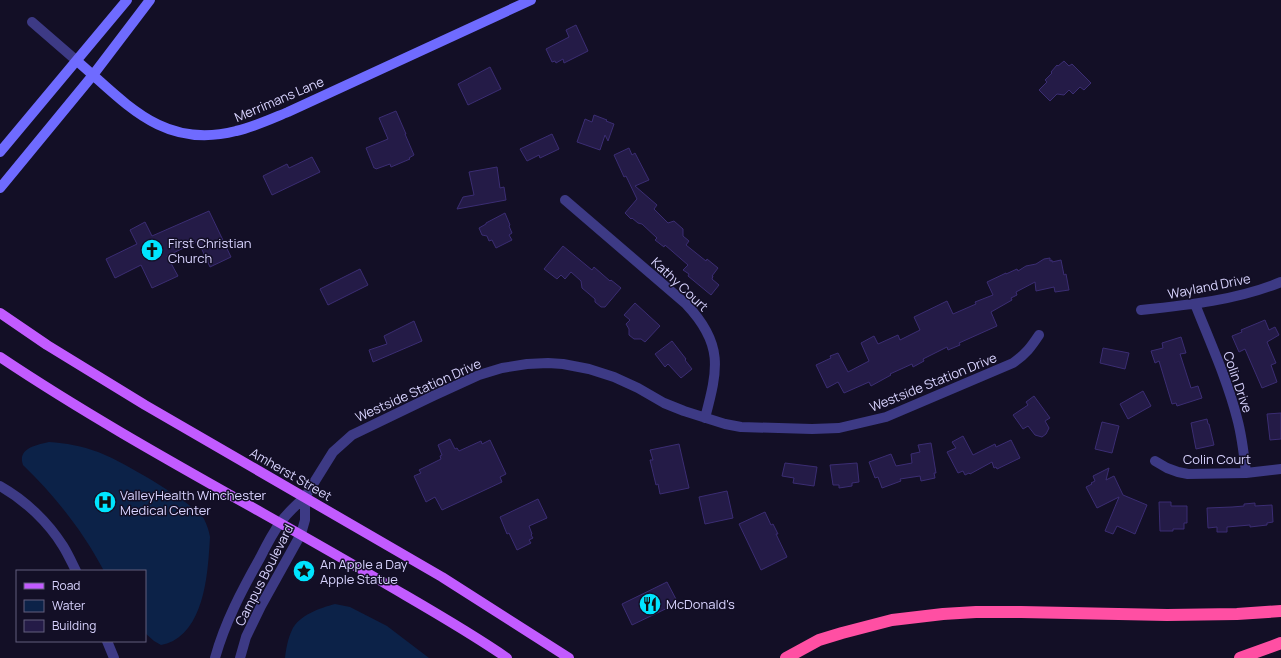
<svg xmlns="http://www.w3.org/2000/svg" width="1281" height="658" font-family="Manrope,sans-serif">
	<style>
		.water { fill: #0c2248 }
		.building { fill: #241b47; stroke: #3b2d73 }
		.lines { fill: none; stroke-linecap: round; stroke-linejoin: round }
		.minor { stroke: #3d3a85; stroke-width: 10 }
		.tertiary { stroke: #3d3a85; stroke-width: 10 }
		.secondary { stroke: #6f6bff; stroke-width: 10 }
		.primary { stroke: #c25bff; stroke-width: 10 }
		.motorway { stroke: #ff4fa3; stroke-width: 12 }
		.labels { text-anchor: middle; stroke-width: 3; stroke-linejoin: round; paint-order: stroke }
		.street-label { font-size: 13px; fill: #d9d4ff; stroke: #130f26 }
		.poi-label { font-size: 13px; fill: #d9d4ff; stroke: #130f26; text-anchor: start }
	</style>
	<rect width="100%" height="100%" fill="#130f26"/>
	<!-- water -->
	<path class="water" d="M 49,442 C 66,443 82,446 98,452 C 118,459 193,502 204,519 C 207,525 209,531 210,537 C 208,569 206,623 173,641 C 169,643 165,644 161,645 L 154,641 L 145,633 L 145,571 L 104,571 C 83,531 55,496 23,465 C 17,448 37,445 49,442 Z
		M 335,604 L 350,607 L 387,626 L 429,658 L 285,658 C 286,649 288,638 292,630 C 299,615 320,608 335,604 Z"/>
	<!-- building -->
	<path class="building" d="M 576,25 L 588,51 L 564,63 L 563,59 L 556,63 L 555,61 L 552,62 L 546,49 L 569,37 L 566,30 Z
		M 1064,61 L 1069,66 L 1072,64 L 1091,83 L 1084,90 L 1080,87 L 1073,94 L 1069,90 L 1064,95 L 1057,94 L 1050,101 L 1039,90 L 1047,82 L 1045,80 L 1052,73 L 1051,72 L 1057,65 L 1058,66 Z
		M 490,67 L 501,89 L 468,105 L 458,84 Z
		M 396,111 L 406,134 L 405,134 L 414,155 L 409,158 L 410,159 L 391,167 L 390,164 L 376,169 L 375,168 L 374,168 L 366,148 L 388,139 L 379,118 Z
		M 594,115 L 607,120 L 606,121 L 614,124 L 608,141 L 605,135 L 600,150 L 577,142 L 585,119 L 592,122 Z
		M 552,134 L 559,149 L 540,158 L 539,155 L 527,161 L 520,149 Z
		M 629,148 L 632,155 L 635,153 L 649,180 L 635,186 L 657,205 L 654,209 L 668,223 L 674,221 L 683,229 L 683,236 L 689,241 L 686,245 L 706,261 L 707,259 L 718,268 L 712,276 L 713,276 L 712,279 L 719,285 L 711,295 L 688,276 L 689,274 L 683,270 L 688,265 L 665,245 L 664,247 L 655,240 L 657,238 L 642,224 L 638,223 L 632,218 L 631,219 L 625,213 L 637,199 L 626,176 L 624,177 L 614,155 Z
		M 312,157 L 320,172 L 272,195 L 263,176 L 287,164 L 289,168 Z
		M 497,167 L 500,188 L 504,187 L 506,200 L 457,209 L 463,197 L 474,195 L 469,172 Z
		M 209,211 L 231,257 L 210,267 L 198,241 L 167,256 L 178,276 L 152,288 L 141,265 L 115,278 L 106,259 L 137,244 L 130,230 L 145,222 L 152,236 Z
		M 505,213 L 510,225 L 509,226 L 512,233 L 509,235 L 512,240 L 496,248 L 492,240 L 489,241 L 487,236 L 482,235 L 479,228 L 486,224 L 486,223 Z
		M 563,246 L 592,270 L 594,267 L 610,281 L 611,280 L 621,288 L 605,307 L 601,307 L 595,302 L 595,299 L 582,288 L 581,281 L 571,272 L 565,279 L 561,275 L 557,279 L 544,269 Z
		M 1050,258 L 1050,261 L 1052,260 L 1052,262 L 1061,260 L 1064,275 L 1066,274 L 1069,290 L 1055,292 L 1054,287 L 1036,291 L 1035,282 L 1016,292 L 1017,295 L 1011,298 L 1012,300 L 991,312 L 997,326 L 959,343 L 960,345 L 948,350 L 947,347 L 923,359 L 924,361 L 913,367 L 912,364 L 890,374 L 891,375 L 871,386 L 869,382 L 844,393 L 838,382 L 827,388 L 816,365 L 831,358 L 830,356 L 838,353 L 848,372 L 869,361 L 861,343 L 874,336 L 878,344 L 898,335 L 900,340 L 920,330 L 914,317 L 947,301 L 953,314 L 976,304 L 975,302 L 993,295 L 987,282 L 1006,273 L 1006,274 L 1017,269 L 1018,271 L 1026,266 L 1036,264 L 1044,259 Z
		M 360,269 L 368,285 L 328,305 L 320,289 Z
		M 635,303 L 660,326 L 645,342 L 641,339 L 634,339 L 629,335 L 629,329 L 626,324 L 630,320 L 624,315 Z
		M 1265,320 L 1269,330 L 1275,327 L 1279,335 L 1267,342 L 1276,363 L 1271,365 L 1277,382 L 1262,388 L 1245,349 L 1239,352 L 1232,336 L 1242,332 L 1241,330 Z
		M 414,321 L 422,341 L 373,362 L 369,350 L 387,344 L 384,336 Z
		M 1181,337 L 1186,353 L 1180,354 L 1191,388 L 1198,386 L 1202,398 L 1177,406 L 1176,403 L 1172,404 L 1159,361 L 1155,363 L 1151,351 L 1163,348 L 1162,343 Z
		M 672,341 L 686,359 L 685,360 L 692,369 L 681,378 L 668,364 L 665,367 L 655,354 Z
		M 1103,348 L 1129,353 L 1125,369 L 1100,363 Z
		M 1143,391 L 1151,406 L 1128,419 L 1120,404 Z
		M 1034,396 L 1050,418 L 1045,421 L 1049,428 L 1046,434 L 1042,437 L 1035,435 L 1028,426 L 1023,429 L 1013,415 L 1028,405 L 1026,402 Z
		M 1281,413 L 1281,439 L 1270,440 L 1267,414 Z
		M 1207,419 L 1208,424 L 1209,424 L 1214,445 L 1196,449 L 1191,423 Z
		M 1102,422 L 1119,426 L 1112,453 L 1095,449 Z
		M 963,436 L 973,455 L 995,444 L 996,447 L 1011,440 L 1020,458 L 997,469 L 996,467 L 994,468 L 992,462 L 970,474 L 969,473 L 965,475 L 963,471 L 958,473 L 947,452 L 956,448 L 952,442 Z
		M 450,439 L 455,449 L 457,448 L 459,451 L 481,441 L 482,444 L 490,440 L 506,474 L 500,477 L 502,482 L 442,510 L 435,497 L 426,502 L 414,476 L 421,473 L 419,470 L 441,459 L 440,456 L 442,455 L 438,445 Z
		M 931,443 L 936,473 L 934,473 L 935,478 L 921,481 L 920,476 L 900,479 L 901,481 L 882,488 L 878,477 L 875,478 L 869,462 L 891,454 L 896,466 L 912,463 L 911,454 L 920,452 L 918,445 Z
		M 679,444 L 689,488 L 660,494 L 658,484 L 656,485 L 650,460 L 653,460 L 650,450 Z
		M 785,463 L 817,467 L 814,486 L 793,483 L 794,478 L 782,476 Z
		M 857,463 L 859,482 L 852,483 L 852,486 L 839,488 L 839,485 L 833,485 L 830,465 Z
		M 1109,468 L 1106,480 L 1114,476 L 1123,495 L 1147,505 L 1135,534 L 1117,526 L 1113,534 L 1105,531 L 1119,497 L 1097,508 L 1086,487 L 1092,484 L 1091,483 L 1095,481 L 1093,476 Z
		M 727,491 L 733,518 L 705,524 L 699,497 Z
		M 538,499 L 547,518 L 529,526 L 532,534 L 531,535 L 533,538 L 529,540 L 531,543 L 517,550 L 509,533 L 507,534 L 500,517 Z
		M 1159,502 L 1171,502 L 1171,506 L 1187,506 L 1187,523 L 1184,523 L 1184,529 L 1173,529 L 1173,531 L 1160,531 Z
		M 1255,503 L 1255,506 L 1272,505 L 1273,522 L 1267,523 L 1267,525 L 1250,527 L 1250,525 L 1227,527 L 1227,532 L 1217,532 L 1217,527 L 1208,528 L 1207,508 L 1232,507 L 1244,506 L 1244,504 Z
		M 765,512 L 771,525 L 773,524 L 778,534 L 776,534 L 787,557 L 761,570 L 739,524 Z
		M 667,582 L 678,603 L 632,625 L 622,604 Z"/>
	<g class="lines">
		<!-- minor -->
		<path class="minor" d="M 32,22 L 77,61
			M 565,200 L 686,304 C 724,344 718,369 705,418
			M 1195,304 C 1210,342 1227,379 1237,418 C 1242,436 1244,454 1246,473
			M 1141,310 C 1189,305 1237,300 1281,282
			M 1155,461 L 1167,468 L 1178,472 L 1188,474 L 1246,473 L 1281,469
			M 0,486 C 25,500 48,522 63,546 C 68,554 72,563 76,571
			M 305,497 L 333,452 L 352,435 L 433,396 L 479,375 L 502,368 L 527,364 L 548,363 L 563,364 L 589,369 L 614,377 L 638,388 L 664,403 L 684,411 L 725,424 L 741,427 L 812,429 L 839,428 L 886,417 L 1013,363 C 1026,354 1031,347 1039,335
			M 107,641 L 114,658"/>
		<!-- tertiary -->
		<path class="tertiary" d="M 215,658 C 225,622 242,590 260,558 C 266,546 272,534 280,523 C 287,513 296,505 305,497
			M 240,658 L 246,637 L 261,606 L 301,534 L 305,520 L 305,497"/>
		<!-- secondary -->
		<path class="secondary" d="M 77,61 C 126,103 163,150 236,131 C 254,127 271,119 288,112 L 531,0
			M 0,152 L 127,0
			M 0,188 L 93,75 L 150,0"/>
		<!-- primary -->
		<path class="primary" d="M 0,313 L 47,345 L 145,405 L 442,577 L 569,658
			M 0,357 C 124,440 258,508 386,584 C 427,608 468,631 507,658"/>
		<!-- motorway -->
		<path class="motorway" d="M 786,658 L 819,640 L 842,633 L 892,620 L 943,614 L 976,612 L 1021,612 L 1167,615 L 1237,614 L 1281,611
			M 1240,658 L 1281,643"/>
	</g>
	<!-- icons -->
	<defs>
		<g id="church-disc" transform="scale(1.15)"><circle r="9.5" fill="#00e5ff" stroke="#130f26"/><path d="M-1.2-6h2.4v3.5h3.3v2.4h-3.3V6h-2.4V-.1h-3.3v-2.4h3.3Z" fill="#111"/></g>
		<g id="hospital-disc" transform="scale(1.15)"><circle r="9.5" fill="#00e5ff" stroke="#130f26"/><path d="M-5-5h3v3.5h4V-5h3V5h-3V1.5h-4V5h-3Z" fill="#111"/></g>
		<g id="sight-disc" transform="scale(1.15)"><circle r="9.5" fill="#00e5ff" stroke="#130f26"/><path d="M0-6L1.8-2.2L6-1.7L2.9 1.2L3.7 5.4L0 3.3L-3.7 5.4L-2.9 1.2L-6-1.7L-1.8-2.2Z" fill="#111"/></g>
		<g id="restaurant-disc" transform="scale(1.15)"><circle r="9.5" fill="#00e5ff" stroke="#130f26"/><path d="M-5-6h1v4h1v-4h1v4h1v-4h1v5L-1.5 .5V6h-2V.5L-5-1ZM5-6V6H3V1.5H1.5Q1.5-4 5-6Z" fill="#111"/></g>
	</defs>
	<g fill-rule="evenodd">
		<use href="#church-disc" x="152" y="250"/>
		<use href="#hospital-disc" x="105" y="502"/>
		<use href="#sight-disc" x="304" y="571"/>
		<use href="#restaurant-disc" x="650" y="604"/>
	</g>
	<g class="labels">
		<!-- street labels -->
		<g class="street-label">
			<text transform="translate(279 99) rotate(-23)" y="5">Merrimans Lane</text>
			<text transform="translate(680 284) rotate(43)" y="5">Kathy Court</text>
			<text transform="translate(1209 286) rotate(-11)" y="5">Wayland Drive</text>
			<text transform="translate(933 382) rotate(-22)" y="5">Westside Station Drive</text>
			<text transform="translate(1238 382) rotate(71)" y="5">Colin Drive</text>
			<text transform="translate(418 390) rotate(-24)" y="5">Westside Station Drive</text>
			<text x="1217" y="464">Colin Court</text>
			<text transform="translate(291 474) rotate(30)" y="5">Amherst Street</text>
			<text transform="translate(264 575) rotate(-63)" y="5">Campus Boulevard</text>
		</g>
		<!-- poi labels -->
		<g class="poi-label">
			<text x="168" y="248">First Christian<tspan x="168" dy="15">Church</tspan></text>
			<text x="120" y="500">ValleyHealth Winchester<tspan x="120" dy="15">Medical Center</tspan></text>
			<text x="320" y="569">An Apple a Day<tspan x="320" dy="15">Apple Statue</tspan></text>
			<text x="666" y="609">McDonald's</text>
		</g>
	</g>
	<!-- legend -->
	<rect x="16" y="570" width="130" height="72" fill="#130f26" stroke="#625e7d"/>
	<rect x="24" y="583" width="20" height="6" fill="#c25bff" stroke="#625e7d"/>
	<text x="52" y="590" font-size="12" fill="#d9d4ff">Road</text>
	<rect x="24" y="600" width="20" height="12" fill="#0c2248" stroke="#625e7d"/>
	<text x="52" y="610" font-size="12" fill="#d9d4ff">Water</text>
	<rect x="24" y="620" width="20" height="12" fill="#241b47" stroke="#625e7d"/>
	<text x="52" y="630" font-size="12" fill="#d9d4ff">Building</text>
</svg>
